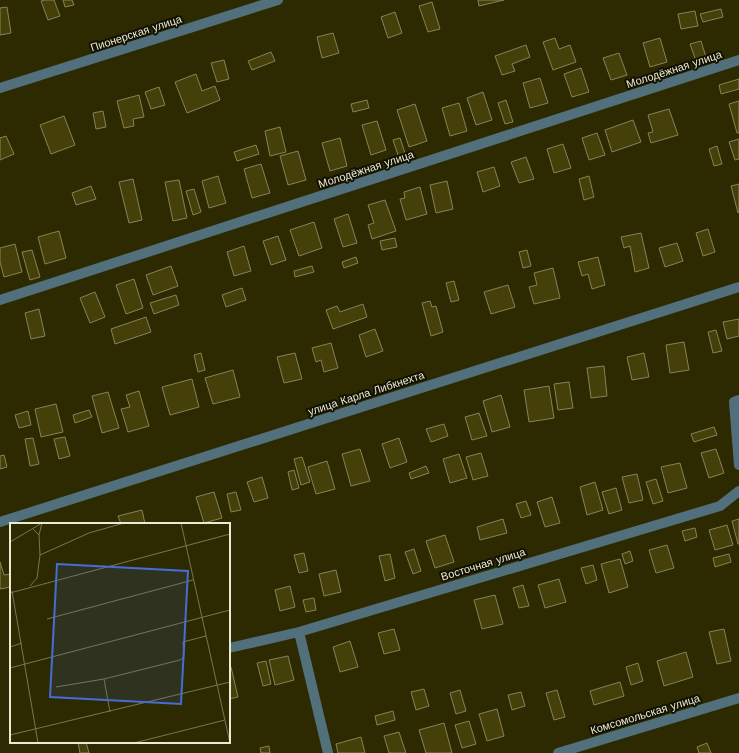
<svg xmlns="http://www.w3.org/2000/svg" width="739" height="753" font-family="'Work Sans',sans-serif">
	<style>
		.building { fill: #45400a; stroke: #878358 }
		.lines { fill: none; stroke-linecap: round; stroke-linejoin: round }
		.minor { stroke: #51707b; stroke-width: 10 }
		.labels { text-anchor: middle; stroke-width: 4; stroke-linejoin: round; paint-order: stroke }
		.street-label { font-size: 11px; fill: #ebead3; stroke: #131102 }
		.inset-road { fill: none; stroke: #797654; stroke-width: 1 }
		.view { fill: #466dd7; fill-opacity: 0.15; stroke: #466dd7; stroke-width: 2 }
		.inset-edge { fill: none; stroke: #ebead3; stroke-width: 2 }
	</style>
	<rect width="100%" height="100%" fill="#2d2900"/>
	<!-- building -->
	<path class="building" d="M 45,0 L 54,0 L 60,16 L 48,20 L 41,1 Z
		M 63,0 L 72,0 L 74,5 L 65,7 Z
		M 478,0 L 504,0 L 479,6 Z
		M 432,2 L 440,29 L 428,32 L 419,6 Z
		M 7,7 L 11,33 L 0,35 L 0,8 Z
		M 721,9 L 723,17 L 703,22 L 700,14 Z
		M 695,11 L 698,26 L 681,29 L 678,14 Z
		M 395,12 L 402,33 L 388,38 L 381,17 Z
		M 333,33 L 339,53 L 322,58 L 317,37 Z
		M 555,38 L 559,49 L 570,45 L 576,62 L 553,70 L 543,42 Z
		M 660,38 L 667,62 L 650,67 L 643,43 Z
		M 701,41 L 706,57 L 696,61 L 690,44 Z
		M 526,45 L 530,57 L 512,64 L 515,71 L 502,75 L 495,56 Z
		M 271,52 L 275,61 L 252,70 L 248,61 Z
		M 619,53 L 627,75 L 611,80 L 603,58 Z
		M 224,60 L 229,79 L 217,82 L 211,63 Z
		M 581,68 L 589,92 L 572,97 L 564,74 Z
		M 196,74 L 202,91 L 215,86 L 220,100 L 187,113 L 175,82 Z
		M 540,78 L 548,103 L 530,108 L 523,83 Z
		M 739,79 L 739,89 L 721,94 L 719,85 Z
		M 159,87 L 165,105 L 151,109 L 145,92 Z
		M 483,92 L 492,120 L 476,125 L 467,98 Z
		M 139,95 L 144,117 L 133,119 L 134,126 L 124,128 L 117,101 Z
		M 367,100 L 369,108 L 353,112 L 351,104 Z
		M 506,100 L 513,122 L 505,124 L 498,103 Z
		M 739,101 L 739,133 L 737,133 L 729,104 Z
		M 459,103 L 467,131 L 450,136 L 442,108 Z
		M 415,104 L 427,141 L 409,147 L 397,110 Z
		M 669,109 L 678,135 L 651,143 L 648,133 L 653,132 L 648,115 Z
		M 103,111 L 106,127 L 96,129 L 93,113 Z
		M 64,116 L 75,145 L 51,154 L 40,125 Z
		M 633,120 L 641,142 L 612,152 L 605,130 Z
		M 377,121 L 386,150 L 371,155 L 362,125 Z
		M 280,127 L 286,152 L 270,156 L 265,131 Z
		M 597,133 L 605,155 L 589,160 L 582,138 Z
		M 6,136 L 14,154 L 0,160 L 0,138 Z
		M 340,138 L 347,166 L 330,171 L 322,143 Z
		M 400,138 L 406,156 L 399,158 L 393,140 Z
		M 739,139 L 739,159 L 735,160 L 729,142 Z
		M 563,144 L 571,168 L 554,173 L 547,149 Z
		M 256,145 L 259,154 L 237,161 L 234,152 Z
		M 717,146 L 722,164 L 714,166 L 709,149 Z
		M 298,151 L 306,180 L 288,185 L 280,156 Z
		M 526,157 L 534,179 L 519,183 L 511,162 Z
		M 261,164 L 270,193 L 252,198 L 244,169 Z
		M 494,167 L 500,186 L 483,192 L 477,172 Z
		M 218,176 L 226,203 L 209,208 L 202,181 Z
		M 589,176 L 594,197 L 584,200 L 579,179 Z
		M 133,179 L 142,220 L 129,223 L 119,182 Z
		M 179,180 L 187,218 L 173,221 L 165,182 Z
		M 447,181 L 453,209 L 436,213 L 430,185 Z
		M 739,184 L 739,212 L 738,213 L 731,186 Z
		M 91,186 L 96,199 L 76,205 L 72,193 Z
		M 420,187 L 427,214 L 406,220 L 400,199 L 405,198 L 404,192 Z
		M 194,189 L 201,212 L 193,215 L 186,191 Z
		M 385,200 L 396,231 L 372,239 L 368,225 L 374,223 L 368,205 Z
		M 348,214 L 357,243 L 343,247 L 334,219 Z
		M 314,222 L 322,248 L 299,256 L 290,230 Z
		M 708,229 L 715,252 L 703,256 L 696,233 Z
		M 59,231 L 66,258 L 45,264 L 38,237 Z
		M 641,233 L 649,268 L 635,272 L 630,246 L 624,248 L 621,237 Z
		M 278,236 L 286,260 L 271,265 L 263,241 Z
		M 395,238 L 397,247 L 382,250 L 380,241 Z
		M 677,243 L 683,261 L 665,267 L 659,248 Z
		M 15,244 L 22,272 L 4,277 L 0,262 L 0,248 Z
		M 244,246 L 251,271 L 234,276 L 227,252 Z
		M 32,250 L 40,277 L 30,280 L 22,252 Z
		M 527,250 L 531,266 L 523,268 L 519,252 Z
		M 356,257 L 358,263 L 344,268 L 342,262 Z
		M 598,257 L 605,285 L 592,289 L 588,274 L 582,276 L 578,262 Z
		M 171,266 L 178,286 L 153,295 L 146,275 Z
		M 312,266 L 314,272 L 295,277 L 294,271 Z
		M 553,268 L 560,298 L 534,304 L 529,287 L 537,285 L 534,273 Z
		M 134,279 L 143,308 L 126,314 L 116,285 Z
		M 454,281 L 459,300 L 451,302 L 446,283 Z
		M 508,285 L 515,307 L 491,314 L 484,292 Z
		M 242,288 L 246,300 L 226,307 L 222,295 Z
		M 95,292 L 105,317 L 90,323 L 80,298 Z
		M 176,295 L 179,305 L 154,314 L 150,303 Z
		M 430,301 L 432,307 L 436,306 L 443,332 L 431,336 L 422,303 Z
		M 363,304 L 367,317 L 333,329 L 326,310 L 337,306 L 340,312 Z
		M 39,309 L 45,336 L 31,339 L 25,313 Z
		M 146,317 L 151,332 L 115,344 L 111,329 Z
		M 739,319 L 739,336 L 727,339 L 723,322 Z
		M 375,329 L 383,351 L 366,357 L 359,335 Z
		M 716,330 L 722,351 L 713,353 L 708,332 Z
		M 684,342 L 689,370 L 670,373 L 666,345 Z
		M 331,343 L 338,368 L 324,372 L 321,360 L 316,362 L 312,348 Z
		M 201,353 L 205,370 L 198,372 L 194,355 Z
		M 295,353 L 302,379 L 284,383 L 277,357 Z
		M 644,353 L 649,377 L 632,380 L 627,357 Z
		M 604,366 L 607,396 L 591,398 L 587,368 Z
		M 233,370 L 240,397 L 213,404 L 205,378 Z
		M 192,379 L 199,407 L 170,415 L 162,387 Z
		M 569,382 L 573,408 L 558,410 L 554,384 Z
		M 549,386 L 554,418 L 529,422 L 524,390 Z
		M 139,391 L 149,426 L 128,432 L 121,409 L 130,407 L 126,395 Z
		M 108,392 L 119,428 L 102,433 L 92,396 Z
		M 501,395 L 510,427 L 492,432 L 483,401 Z
		M 56,404 L 63,432 L 41,437 L 35,409 Z
		M 89,410 L 92,417 L 75,423 L 73,415 Z
		M 28,411 L 31,425 L 19,428 L 15,415 Z
		M 479,413 L 487,436 L 472,440 L 465,417 Z
		M 444,424 L 448,436 L 431,442 L 426,429 Z
		M 714,427 L 717,435 L 694,442 L 691,434 Z
		M 65,437 L 70,456 L 59,459 L 54,439 Z
		M 33,438 L 39,464 L 30,466 L 25,439 Z
		M 399,438 L 407,462 L 390,468 L 382,444 Z
		M 360,449 L 370,481 L 351,486 L 342,454 Z
		M 716,449 L 724,473 L 709,478 L 701,453 Z
		M 481,453 L 488,476 L 473,480 L 466,457 Z
		M 459,454 L 467,478 L 450,483 L 443,459 Z
		M 4,455 L 7,467 L 0,469 L 0,456 Z
		M 302,457 L 310,482 L 301,485 L 294,459 Z
		M 327,461 L 335,489 L 316,494 L 308,467 Z
		M 680,463 L 687,488 L 668,493 L 661,467 Z
		M 426,466 L 429,473 L 411,479 L 409,473 Z
		M 294,470 L 299,488 L 292,490 L 288,472 Z
		M 637,474 L 643,500 L 629,503 L 622,477 Z
		M 262,477 L 268,498 L 254,502 L 247,482 Z
		M 656,479 L 663,501 L 653,504 L 646,482 Z
		M 595,482 L 603,510 L 587,515 L 580,487 Z
		M 616,488 L 622,510 L 609,514 L 602,492 Z
		M 214,492 L 222,518 L 204,523 L 196,497 Z
		M 236,492 L 241,510 L 231,512 L 227,494 Z
		M 552,497 L 560,523 L 545,527 L 537,502 Z
		M 526,501 L 531,515 L 521,518 L 516,504 Z
		M 142,510 L 145,524 L 121,524 L 118,516 Z
		M 503,519 L 507,533 L 480,540 L 477,527 Z
		M 739,519 L 739,544 L 738,544 L 732,521 Z
		M 727,525 L 733,545 L 715,550 L 709,530 Z
		M 695,528 L 697,537 L 685,541 L 682,531 Z
		M 445,535 L 454,562 L 435,568 L 426,541 Z
		M 667,545 L 674,568 L 656,573 L 649,550 Z
		M 414,549 L 421,571 L 413,574 L 405,552 Z
		M 630,551 L 633,561 L 625,564 L 622,554 Z
		M 304,553 L 308,571 L 299,573 L 294,555 Z
		M 390,554 L 395,578 L 385,581 L 379,556 Z
		M 729,554 L 731,562 L 715,567 L 713,558 Z
		M 620,559 L 628,587 L 609,593 L 601,564 Z
		M 0,562 L 4,575 L 11,574 L 11,587 L 0,589 Z
		M 593,565 L 597,580 L 586,584 L 581,568 Z
		M 336,570 L 341,592 L 324,596 L 319,574 Z
		M 559,579 L 566,602 L 545,608 L 538,585 Z
		M 523,585 L 529,606 L 519,608 L 513,588 Z
		M 290,586 L 295,607 L 280,611 L 275,590 Z
		M 495,595 L 503,624 L 482,629 L 474,600 Z
		M 314,598 L 316,610 L 306,612 L 303,600 Z
		M 394,629 L 400,650 L 384,654 L 378,633 Z
		M 724,629 L 731,661 L 717,664 L 709,632 Z
		M 350,641 L 358,667 L 340,672 L 333,647 Z
		M 686,652 L 693,677 L 664,686 L 657,661 Z
		M 288,656 L 294,680 L 275,685 L 269,660 Z
		M 266,661 L 271,684 L 263,686 L 257,663 Z
		M 638,663 L 643,681 L 631,685 L 626,667 Z
		M 229,667 L 231,667 L 238,697 L 229,699 Z
		M 620,682 L 624,696 L 594,705 L 590,691 Z
		M 424,689 L 429,706 L 416,710 L 411,692 Z
		M 460,690 L 466,711 L 456,714 L 450,693 Z
		M 557,690 L 565,717 L 554,720 L 546,693 Z
		M 521,692 L 525,706 L 512,710 L 508,695 Z
		M 497,709 L 504,736 L 487,741 L 479,714 Z
		M 393,711 L 395,720 L 377,725 L 375,716 Z
		M 469,721 L 476,744 L 462,748 L 455,725 Z
		M 444,723 L 452,753 L 426,753 L 419,730 Z
		M 399,732 L 406,753 L 389,753 L 384,736 Z
		M 361,737 L 365,753 L 338,753 L 336,744 Z
		M 78,742 L 86,742 L 89,753 L 80,753 Z
		M 707,743 L 711,753 L 699,753 L 697,747 Z
		M 269,746 L 270,753 L 261,753 L 260,748 Z"/>
	<g class="lines">
		<!-- minor -->
		<path class="minor" d="M 0,88 L 278,0
			M 0,300 L 739,60
			M 739,400 L 734,402 L 739,465
			M 0,522 L 739,287
			M 299,632 L 328,753
			M 229,648 L 299,632 L 720,506 L 739,491
			M 558,753 L 739,698"/>
	</g>
	<g class="labels">
		<!-- street labels -->
		<g class="street-label">
			<text transform="translate(136 33) rotate(-18)" y="4">Пионерская улица</text>
			<text transform="translate(674 69) rotate(-18)" y="4">Молодёжная улица</text>
			<text transform="translate(366 169) rotate(-18)" y="4">Молодёжная улица</text>
			<text transform="translate(366 393) rotate(-18)" y="4">улица Карла Либкнехта</text>
			<text transform="translate(483 564) rotate(-17)" y="4">Восточная улица</text>
			<text transform="translate(645 714) rotate(-17)" y="4">Комсомольская улица</text>
		</g>
	</g>
	<!-- overview -->
	<g transform="translate(10 523)">
		<rect width="220" height="220" fill="#2d2900"/>
		<path class="inset-road" d="M 171,0 L 220,220M 29,12 L 32,0M 0,19 L 32,0M 30,32 L 79,10 L 114,0M 20,63 L 27,55 L 30,32 L 29,12 L 23,6M 2,68 L 28,220M 0,70 L 220,11M 37,96 L 183,57M 0,124 L 12,120M 0,145 L 220,87M 94,156 L 100,189M 46,164 L 94,156 L 170,137 L 174,134 L 173,119 L 196,113M 0,212 L 220,159M 124,220 L 215,197"/>
		<path class="view" d="M 47,41 L 178,48 L 171,181 L 40,174 Z"/>
		<rect width="220" height="220" class="inset-edge"/>
	</g>
</svg>
